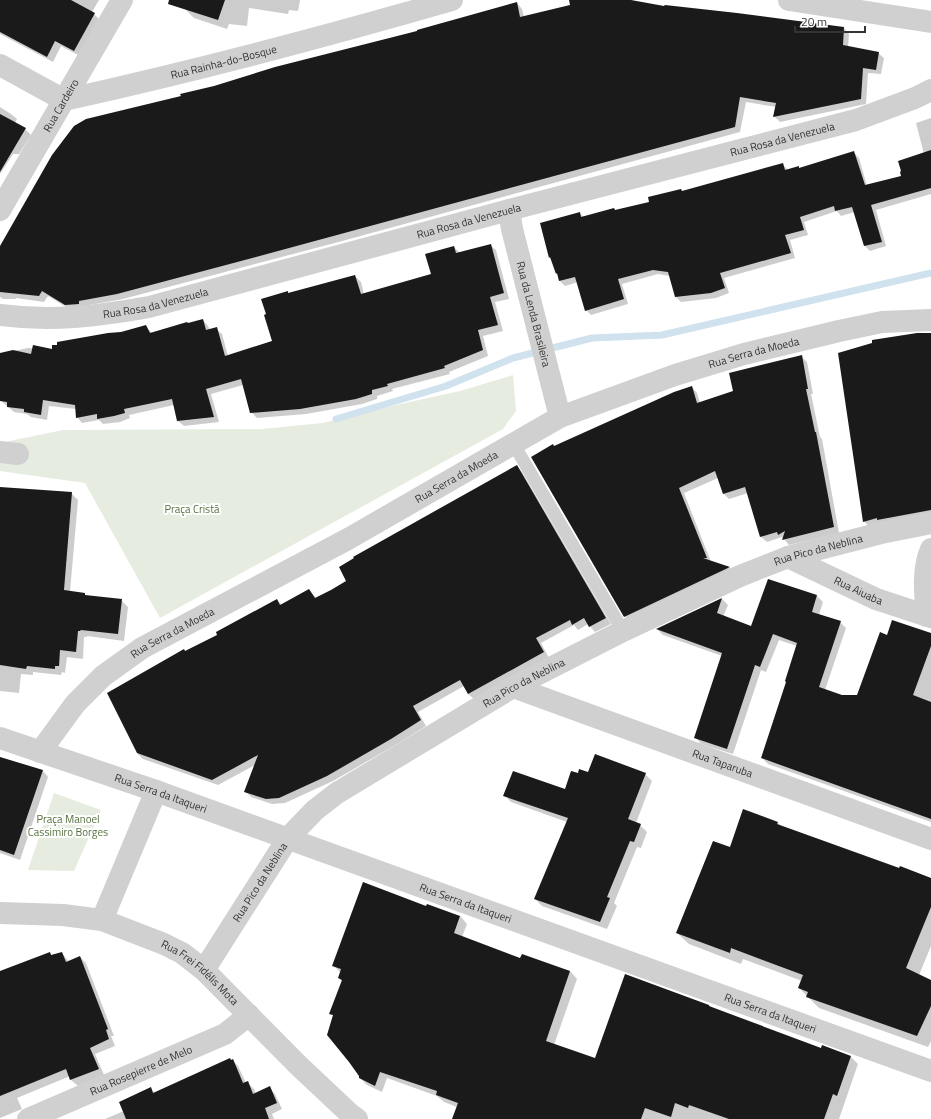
<svg xmlns="http://www.w3.org/2000/svg" width="931" height="1119" font-family="'Titillium Web',sans-serif">
	<style>
		.green { fill: #e6ecdf }
		.shadow { fill: #0003 }
		.lines { fill: none; stroke-linecap: round; stroke-linejoin: round }
		.stream { stroke: #cfe2ee; stroke-width: 7 }
		.building { fill: #1a1a1a }
		.service { stroke: #d0d0d0; stroke-width: 13 }
		.minor { stroke: #d0d0d0; stroke-width: 22 }
		.labels { text-anchor: middle; stroke-width: 4; stroke-linejoin: round; paint-order: stroke }
		.street-label { font-size: 11px; fill: #333; stroke: #fff }
		.park-label { font-size: 11px; fill: #56703f; stroke: #fff }
	</style>
	<rect width="100%" height="100%" fill="#fff"/>
	<!-- green -->
	<path class="green" d="M 513,375 L 516,411 L 503,429 L 160,618 L 85,483 L 0,471 L 0,443 L 63,430 L 262,429 L 323,423 L 396,405 L 460,391 Z
		M 54,793 L 101,810 L 74,871 L 28,870 Z"/>
	<!-- shadow -->
	<path class="shadow" d="M 0,0 L 99,0 L 92,12 L 100,20 L 80,56 L 61,46 L 53,62 L 0,34 Z
		M 188,0 L 300,0 L 298,11 L 289,10 L 288,14 L 249,8 L 247,26 L 229,24 L 227,29 L 194,18 L 185,9 Z
		M 570,0 L 626,0 L 665,7 L 844,28 L 849,34 L 848,47 L 878,53 L 884,58 L 881,74 L 868,73 L 866,104 L 780,122 L 775,117 L 776,107 L 746,102 L 740,132 L 346,240 L 123,299 L 84,306 L 71,310 L 48,296 L 44,302 L 16,298 L 16,299 L 3,299 L 0,297 L 0,248 L 182,97 L 517,3 L 522,9 L 524,17 L 571,5 Z
		M 0,107 L 11,114 L 17,119 L 15,123 L 25,129 L 31,135 L 19,154 L 13,154 L 0,174 Z
		M 931,118 L 931,194 L 876,210 L 886,246 L 870,251 L 865,246 L 855,212 L 841,216 L 837,211 L 804,222 L 808,235 L 790,240 L 795,258 L 724,278 L 729,293 L 716,298 L 681,302 L 676,297 L 670,276 L 658,274 L 622,284 L 628,304 L 591,315 L 586,310 L 578,282 L 565,286 L 560,281 L 550,257 L 541,224 L 579,213 L 584,217 L 616,211 L 651,203 L 681,190 L 683,192 L 782,164 L 788,170 L 798,167 L 800,169 L 854,153 L 859,158 L 867,186 L 902,177 L 924,154 L 916,123 Z
		M 490,245 L 496,250 L 509,299 L 495,302 L 503,331 L 483,336 L 488,356 L 449,372 L 450,374 L 392,389 L 393,391 L 377,396 L 377,399 L 362,404 L 306,414 L 257,418 L 251,412 L 243,385 L 211,394 L 219,422 L 184,426 L 178,421 L 174,405 L 129,415 L 130,418 L 120,422 L 103,424 L 99,420 L 82,423 L 77,417 L 76,409 L 49,406 L 47,420 L 31,417 L 27,414 L 14,412 L 0,400 L 0,354 L 28,348 L 53,350 L 146,327 L 152,333 L 203,320 L 208,326 L 210,330 L 216,329 L 222,334 L 228,356 L 273,341 L 287,292 L 290,294 L 355,276 L 361,282 L 364,294 L 432,275 L 454,247 L 460,253 Z
		M 931,334 L 931,516 L 869,527 L 864,521 Z
		M 801,356 L 807,362 L 813,394 L 811,394 L 820,437 L 822,439 L 839,533 L 789,545 L 782,537 L 767,542 L 761,537 L 748,493 L 729,499 L 724,494 L 718,478 L 684,493 L 711,562 L 729,568 L 734,573 L 630,622 L 625,616 L 554,447 L 692,387 L 697,393 L 700,403 L 734,391 Z
		M 517,466 L 522,472 L 611,624 L 595,632 L 588,624 L 578,630 L 574,625 L 541,643 L 549,658 L 474,699 L 468,694 L 464,686 L 418,712 L 426,726 L 397,744 L 333,781 L 285,803 L 272,804 L 251,797 L 245,791 L 255,765 L 218,785 L 143,759 L 137,753 L 184,650 L 186,652 L 218,635 L 277,600 L 282,605 L 309,590 L 316,598 L 348,581 Z
		M 0,488 L 71,493 L 78,500 L 70,592 L 84,594 L 87,596 L 121,600 L 128,607 L 124,641 L 87,636 L 87,637 L 84,637 L 83,659 L 67,657 L 65,673 L 62,672 L 61,675 L 33,672 L 33,675 L 21,674 L 19,693 L 0,691 Z
		M 768,581 L 817,596 L 823,602 L 819,615 L 840,622 L 846,628 L 825,690 L 842,696 L 858,696 L 887,636 L 931,634 L 931,822 L 768,764 L 762,758 L 787,682 L 797,646 L 779,640 L 766,672 L 761,670 L 733,754 L 701,744 L 696,738 L 722,656 L 663,635 L 658,630 L 722,599 L 728,605 L 723,617 L 752,627 Z
		M 0,757 L 43,771 L 48,777 L 20,860 L 0,853 Z
		M 588,774 L 645,774 L 652,781 L 636,823 L 640,825 L 647,832 L 641,848 L 637,847 L 614,903 L 617,906 L 607,929 L 542,906 L 535,899 L 567,822 L 511,802 L 504,795 L 565,791 L 578,775 Z
		M 777,822 L 781,826 L 931,879 L 931,946 L 919,975 L 931,981 L 931,1041 L 928,1047 L 819,1008 L 799,988 L 802,981 L 743,959 L 741,964 L 689,944 L 677,933 L 731,848 Z
		M 427,907 L 460,916 L 467,924 L 462,937 L 521,959 L 570,971 L 577,979 L 554,1045 L 595,1059 L 709,1005 L 712,1008 L 821,1049 L 822,1047 L 851,1057 L 858,1064 L 839,1119 L 453,1119 L 457,1107 L 444,1102 L 437,1096 L 387,1078 L 382,1092 L 367,1085 L 360,1078 L 334,1017 L 331,1013 L 342,981 L 339,978 L 341,973 L 333,965 Z
		M 50,953 L 52,956 L 62,953 L 69,962 L 80,957 L 86,963 L 114,1036 L 111,1036 L 115,1046 L 95,1054 L 104,1075 L 78,1086 L 71,1080 L 70,1076 L 17,1098 L 22,1109 L 0,1118 L 0,972 Z
		M 232,1060 L 238,1066 L 246,1083 L 248,1083 L 254,1089 L 256,1094 L 269,1088 L 275,1094 L 282,1109 L 272,1114 L 274,1119 L 105,1119 L 124,1111 L 151,1089 L 155,1093 Z"/>
	<g class="lines">
		<!-- stream -->
		<path class="stream" d="M 336,419 L 446,386 L 513,358 L 592,338 L 662,335 L 931,273"/>
	</g>
	<!-- building -->
	<path class="building" d="M 0,0 L 71,0 L 95,13 L 74,51 L 55,41 L 47,57 L 0,32 Z
		M 169,0 L 225,0 L 218,20 L 168,4 Z
		M 569,0 L 631,0 L 664,6 L 665,5 L 737,13 L 844,27 L 843,45 L 879,52 L 876,70 L 863,68 L 861,99 L 773,117 L 776,103 L 740,97 L 735,127 L 256,257 L 117,294 L 79,301 L 79,304 L 65,305 L 42,291 L 39,296 L 0,292 L 0,246 L 52,155 L 74,126 L 86,119 L 181,96 L 180,94 L 214,86 L 275,67 L 417,31 L 417,30 L 517,2 L 520,17 L 570,5 Z
		M 0,114 L 26,128 L 0,172 Z
		M 931,150 L 931,188 L 871,205 L 882,242 L 864,246 L 852,207 L 835,211 L 834,206 L 800,217 L 804,230 L 785,235 L 791,253 L 720,273 L 725,288 L 711,293 L 675,297 L 668,272 L 653,270 L 618,279 L 624,299 L 585,311 L 575,277 L 559,281 L 557,273 L 556,274 L 550,257 L 549,258 L 540,223 L 580,212 L 581,217 L 614,208 L 615,210 L 649,202 L 648,197 L 681,189 L 682,191 L 783,163 L 785,170 L 799,166 L 799,168 L 854,151 L 865,185 L 901,176 L 900,172 L 901,171 L 898,161 Z
		M 491,244 L 504,293 L 490,297 L 498,325 L 478,330 L 483,350 L 444,366 L 445,368 L 387,384 L 388,386 L 372,390 L 372,394 L 356,399 L 300,409 L 250,413 L 241,379 L 206,389 L 214,417 L 177,421 L 172,399 L 124,409 L 125,413 L 114,416 L 97,419 L 97,414 L 76,418 L 75,405 L 43,400 L 41,415 L 24,412 L 24,409 L 7,407 L 7,402 L 0,401 L 0,353 L 13,350 L 31,354 L 33,345 L 52,349 L 52,345 L 57,345 L 57,342 L 108,333 L 121,332 L 146,325 L 150,333 L 187,322 L 188,323 L 203,319 L 206,330 L 217,327 L 225,356 L 272,341 L 264,315 L 266,314 L 261,299 L 288,291 L 288,293 L 355,275 L 361,294 L 431,274 L 425,254 L 454,246 L 456,253 Z
		M 917,333 L 931,333 L 931,510 L 877,520 L 877,518 L 863,522 L 838,353 L 872,343 L 872,340 Z
		M 802,355 L 808,389 L 806,389 L 815,432 L 816,432 L 834,527 L 782,540 L 785,531 L 778,535 L 777,532 L 760,537 L 745,487 L 723,494 L 715,471 L 679,488 L 707,558 L 703,558 L 730,567 L 624,617 L 531,457 L 553,444 L 554,446 L 674,392 L 692,386 L 697,403 L 733,391 L 729,373 Z
		M 517,465 L 606,618 L 589,627 L 584,618 L 572,625 L 570,620 L 536,638 L 544,652 L 468,694 L 460,680 L 413,706 L 421,720 L 391,739 L 327,776 L 279,798 L 266,799 L 244,792 L 258,755 L 212,780 L 137,753 L 107,693 L 184,649 L 185,651 L 217,635 L 216,632 L 277,599 L 280,605 L 309,589 L 315,598 L 331,590 L 346,581 L 339,567 L 354,558 L 353,557 Z
		M 0,487 L 72,492 L 64,590 L 85,593 L 85,595 L 122,599 L 118,634 L 81,630 L 80,631 L 78,631 L 76,652 L 60,650 L 59,666 L 55,666 L 55,669 L 27,666 L 26,669 L 0,665 Z
		M 768,579 L 817,595 L 812,612 L 841,621 L 819,687 L 842,695 L 857,695 L 880,632 L 887,635 L 892,620 L 931,633 L 931,646 L 913,695 L 931,702 L 931,819 L 761,758 L 786,682 L 785,681 L 797,643 L 773,634 L 760,667 L 755,665 L 727,749 L 694,738 L 722,653 L 656,629 L 722,598 L 717,613 L 751,626 Z
		M 595,754 L 646,773 L 628,819 L 641,824 L 634,842 L 630,841 L 607,897 L 610,898 L 600,922 L 534,899 L 568,818 L 503,796 L 513,771 L 565,789 L 571,771 L 578,773 L 579,769 L 588,772 Z
		M 0,757 L 43,770 L 14,855 L 0,850 Z
		M 743,809 L 778,822 L 777,824 L 899,868 L 900,866 L 931,878 L 931,907 L 906,968 L 931,980 L 931,1006 L 917,1036 L 806,997 L 808,992 L 798,988 L 803,975 L 731,948 L 730,953 L 676,933 L 713,841 L 730,847 Z
		M 363,882 L 426,906 L 427,904 L 460,916 L 454,933 L 520,958 L 522,954 L 570,971 L 546,1041 L 595,1058 L 625,974 L 709,1005 L 709,1006 L 821,1048 L 822,1045 L 851,1056 L 837,1096 L 833,1094 L 824,1119 L 729,1119 L 689,1105 L 688,1108 L 675,1103 L 671,1117 L 645,1108 L 641,1119 L 452,1119 L 458,1103 L 436,1095 L 437,1091 L 380,1072 L 375,1086 L 359,1078 L 359,1076 L 349,1062 L 327,1035 L 333,1015 L 329,1014 L 342,980 L 338,978 L 341,969 L 332,966 Z
		M 50,952 L 51,955 L 62,952 L 66,962 L 80,956 L 108,1029 L 106,1030 L 109,1039 L 90,1048 L 99,1069 L 70,1080 L 66,1069 L 0,1096 L 0,971 Z
		M 230,1058 L 231,1060 L 233,1059 L 243,1083 L 248,1081 L 253,1094 L 270,1086 L 277,1103 L 265,1108 L 269,1119 L 126,1119 L 119,1102 L 151,1087 L 153,1093 Z"/>
	<g class="lines">
		<!-- service -->
		<path class="service" d="M 513,443 L 623,631"/>
		<!-- minor -->
		<g class="minor">
			<path d="M 789,0 L 931,22"/>
			<path id="s1" d="M 0,65 L 64,100 C 195,71 324,37 452,0"/>
			<path id="s2" d="M 0,210 L 122,0"/>
			<path id="s3" d="M 509,210 L 512,229 L 560,417"/>
			<path id="s4" d="M 0,315 C 52,322 98,316 149,307 L 509,210 L 856,120 L 915,98 L 931,90"/>
			<path d="M 0,452 L 18,454"/>
			<path id="s5" d="M 788,557 L 876,599 L 931,617"/>
			<path d="M 927,616 C 925,594 922,570 931,549"/>
			<path id="s6" d="M 513,687 L 931,839"/>
			<path id="s7" d="M 0,738 L 156,791 L 931,1071"/>
			<path id="s8" d="M 40,752 L 75,704 L 103,676 L 142,648 L 348,539 L 560,417 L 675,375 L 744,354 L 839,331 L 882,322 L 931,320"/>
			<path id="s9" d="M 0,913 L 63,915 L 102,920 L 164,944 L 182,953 L 204,970 L 298,1065 L 349,1113 L 357,1119"/>
			<path d="M 102,920 L 156,791"/>
			<path id="s10" d="M 204,970 L 288,838 L 315,810 L 337,793 L 513,687 L 623,631 L 740,576 L 788,557 L 881,533 L 931,523"/>
			<path id="s11" d="M 28,1119 L 225,1034 L 249,1015"/>
		</g>
	</g>
	<g class="labels">
		<!-- street labels -->
		<g class="street-label">
			<text dy="4" stroke="none"><textPath href="#s1" startOffset="237">Rua Rainha-do-Bosque</textPath></text>
			<text dy="4" stroke="none"><textPath href="#s2" startOffset="121">Rua Cardeiro</textPath></text>
			<text dy="4" stroke="none"><textPath href="#s4" startOffset="805">Rua Rosa da Venezuela</textPath></text>
			<text dy="4" stroke="none"><textPath href="#s4" startOffset="481">Rua Rosa da Venezuela</textPath></text>
			<text dy="4" stroke="none"><textPath href="#s4" startOffset="157">Rua Rosa da Venezuela</textPath></text>
			<text dy="4" stroke="none"><textPath href="#s3" startOffset="107">Rua da Lenda Brasileira</textPath></text>
			<text dy="4" stroke="none"><textPath href="#s8" startOffset="829">Rua Serra da Moeda</textPath></text>
			<text dy="4" stroke="none"><textPath href="#s8" startOffset="505">Rua Serra da Moeda</textPath></text>
			<text dy="4" stroke="none"><textPath href="#s10" startOffset="764">Rua Pico da Neblina</textPath></text>
			<text dy="4" stroke="none"><textPath href="#s5" startOffset="78">Rua Aiuaba</textPath></text>
			<text dy="4" stroke="none"><textPath href="#s8" startOffset="181">Rua Serra da Moeda</textPath></text>
			<text dy="4" stroke="none"><textPath href="#s10" startOffset="440">Rua Pico da Neblina</textPath></text>
			<text dy="4" stroke="none"><textPath href="#s6" startOffset="223">Rua Taparuba</textPath></text>
			<text dy="4" stroke="none"><textPath href="#s7" startOffset="170">Rua Serra da Itaqueri</textPath></text>
			<text dy="4" stroke="none"><textPath href="#s10" startOffset="104">Rua Pico da Neblina</textPath></text>
			<text dy="4" stroke="none"><textPath href="#s7" startOffset="494">Rua Serra da Itaqueri</textPath></text>
			<text dy="4" stroke="none"><textPath href="#s9" startOffset="215">Rua Frei Fidélis Mota</textPath></text>
			<text dy="4" stroke="none"><textPath href="#s7" startOffset="818">Rua Serra da Itaqueri</textPath></text>
			<text dy="4" stroke="none"><textPath href="#s11" startOffset="123">Rua Rosepierre de Melo</textPath></text>
		</g>
		<!-- park labels -->
		<g class="park-label">
			<text x="192" y="513">Praça Cristã</text>
			<text x="68" y="823">Praça Manoel<tspan x="68" dy="13">Cassimiro Borges</tspan></text>
		</g>
	</g>
	<!-- scale -->
	<path d="M795 26v6h70v-6" fill="none" stroke="#333333" stroke-width="2"/>
	<text x="801" y="26" font-size="12" fill="#333333" stroke="#ffffff" stroke-width="3" paint-order="stroke">20 m</text>
</svg>
